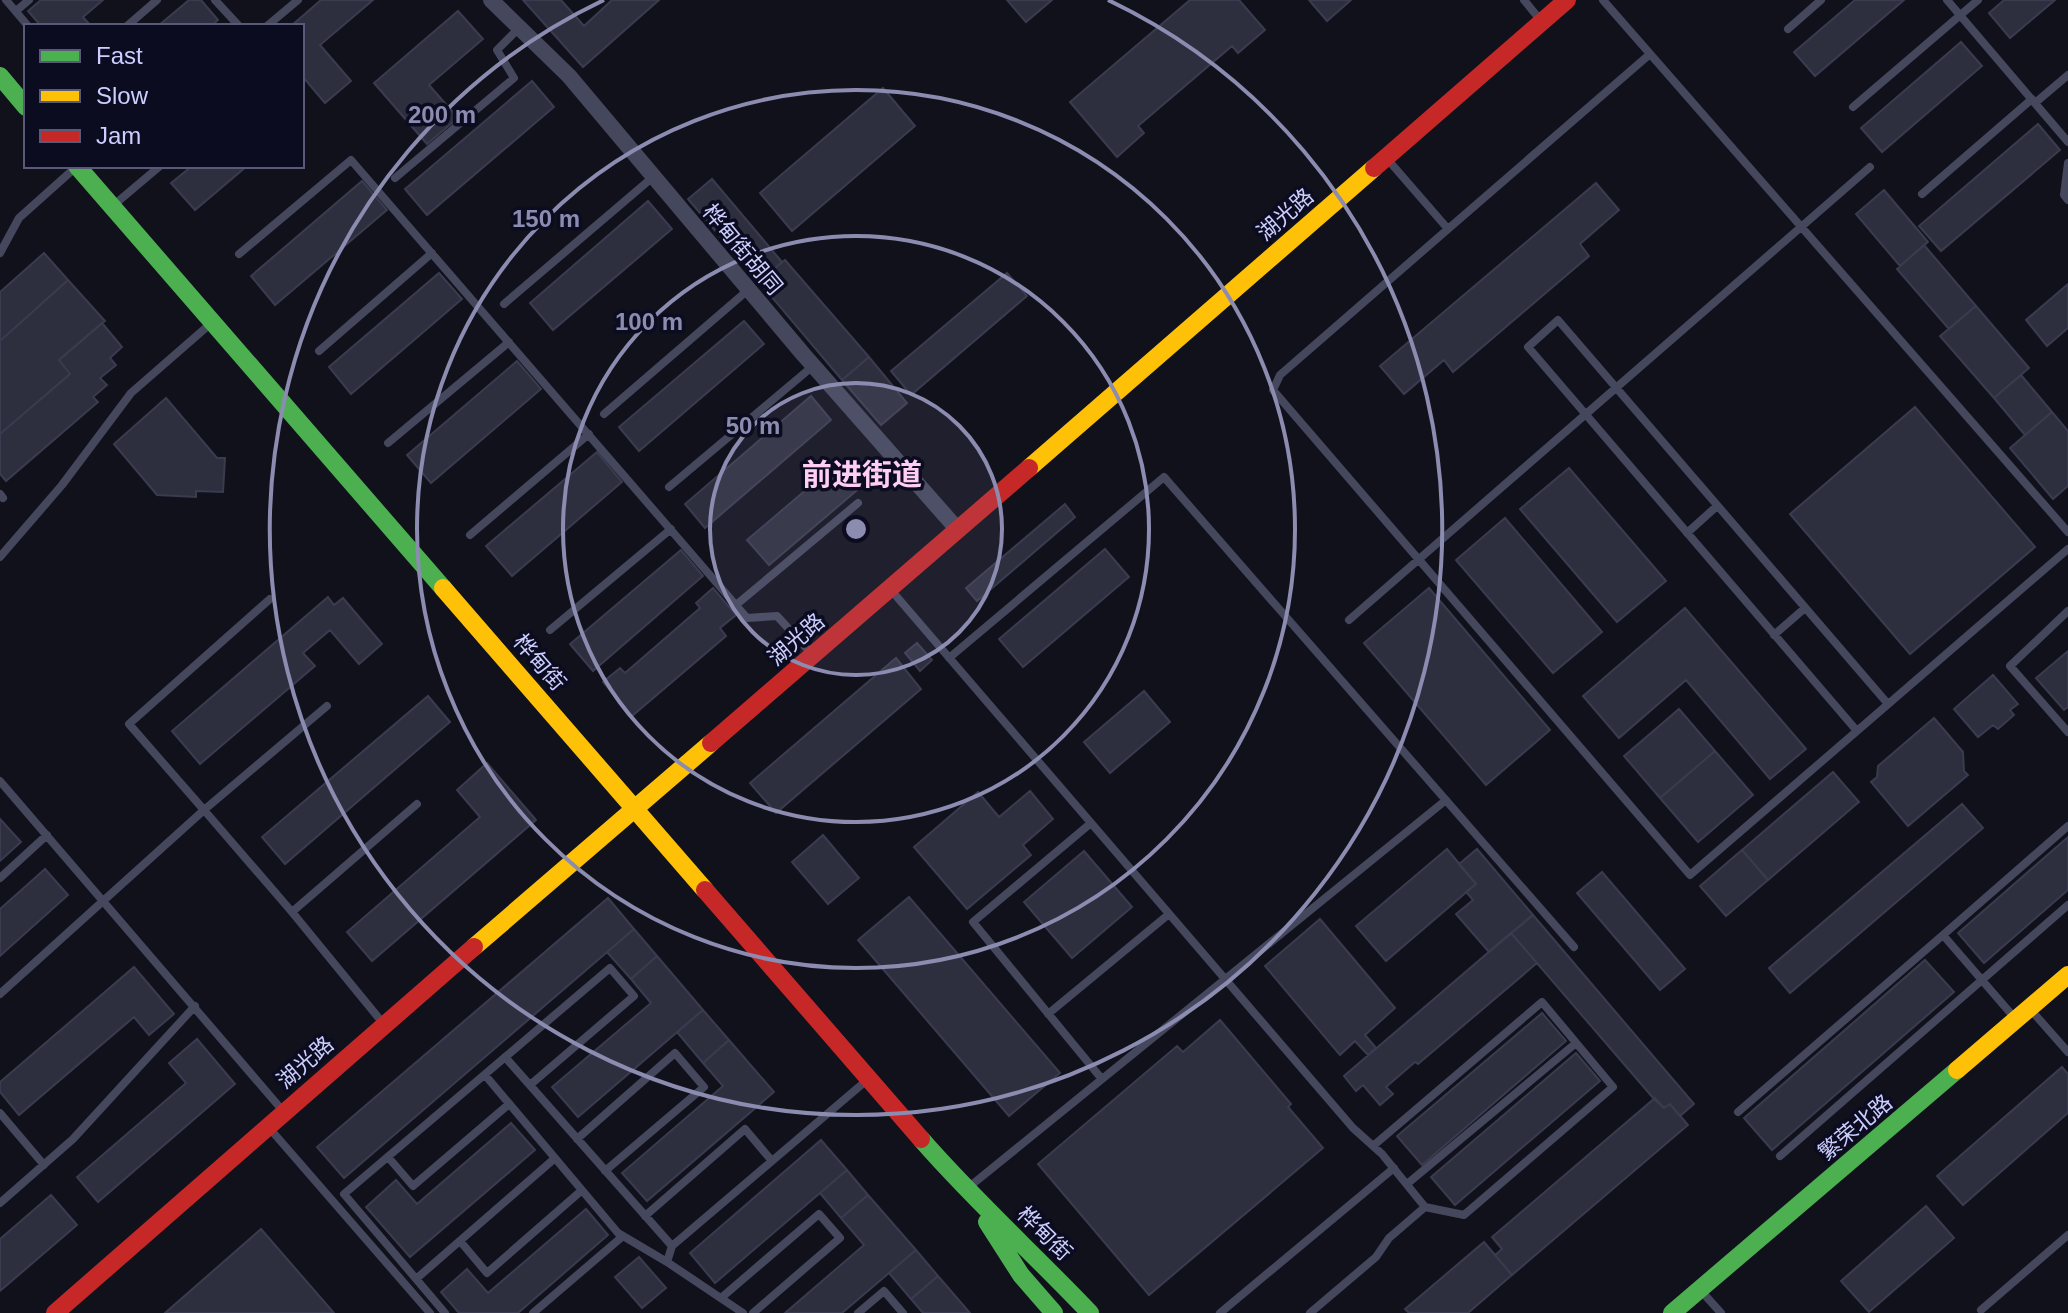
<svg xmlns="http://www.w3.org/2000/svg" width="2068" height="1313" font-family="Arial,'Noto Sans SC',sans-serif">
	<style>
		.building { fill: #2e2f3e; stroke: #3b3b50; stroke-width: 2 }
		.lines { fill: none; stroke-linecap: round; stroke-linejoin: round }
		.lane { stroke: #45485d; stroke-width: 8 }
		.street { stroke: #45485d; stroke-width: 16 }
		.fast { stroke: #4caf50; stroke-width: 18 }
		.slow { stroke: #ffc107; stroke-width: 18 }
		.jam { stroke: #c62828; stroke-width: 18 }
		.ring { fill: none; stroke: #8b8cb0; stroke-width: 4 }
		.labels { text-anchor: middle; stroke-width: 7; stroke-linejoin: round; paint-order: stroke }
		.street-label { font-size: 22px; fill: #ccceff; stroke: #0c0c21 }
		.district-label { font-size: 30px; font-weight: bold; fill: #ffcef5; stroke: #0c0c21 }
		.centre { fill: #8b8cb0; stroke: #0c0c21; stroke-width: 4 }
		.ring-label { font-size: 24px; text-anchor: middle; font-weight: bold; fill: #8b8cb0; stroke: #0c0c21; stroke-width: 7; stroke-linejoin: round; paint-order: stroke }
	</style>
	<rect width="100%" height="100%" fill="#11111c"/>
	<!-- building -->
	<path class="building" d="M 41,0 L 103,0 L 83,17 L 91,26 L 41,26 L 28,11 Z
		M 189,0 L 201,0 L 218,20 L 211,26 L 158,26 Z
		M 321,0 L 373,0 L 320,45 L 351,81 L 325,103 L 302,76 L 302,26 L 291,26 Z
		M 523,0 L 561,0 L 584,26 L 612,0 L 659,0 L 583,67 Z
		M 1007,0 L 1052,0 L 1026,22 Z
		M 1190,0 L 1239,0 L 1265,30 L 1238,53 L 1232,46 L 1138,126 L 1144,133 L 1117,157 L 1070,102 Z
		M 1309,0 L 1351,0 L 1327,21 Z
		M 1855,0 L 1904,0 L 1815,76 L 1794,52 Z
		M 2004,0 L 2055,0 L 2010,38 L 1989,13 Z
		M 458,11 L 483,39 L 429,85 L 458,118 L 427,144 L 374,83 Z
		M 1961,42 L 1982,66 L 1882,152 L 1861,128 Z
		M 532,81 L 554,107 L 427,215 L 405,189 Z
		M 883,88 L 915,126 L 792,231 L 760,193 Z
		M 2038,124 L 2060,150 L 1941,251 L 1919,226 Z
		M 192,166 L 247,166 L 195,210 L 171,183 Z
		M 712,179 L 782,262 L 759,282 L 688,199 Z
		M 362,181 L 387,210 L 275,305 L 251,276 Z
		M 1596,183 L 1619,210 L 1580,244 L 1589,256 L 1453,372 L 1444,360 L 1404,394 L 1380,366 Z
		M 1884,190 L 1928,242 L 1900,266 L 1856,214 Z
		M 648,201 L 672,229 L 553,330 L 530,303 Z
		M 1924,245 L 1976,306 L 1949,329 L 1897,269 Z
		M 44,253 L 68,280 L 0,341 L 0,292 Z
		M 785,260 L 869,357 L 842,380 L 759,282 Z
		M 439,273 L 462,299 L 351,394 L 329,367 Z
		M 1007,273 L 1027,296 L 911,395 L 891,371 Z
		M 68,280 L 105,321 L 59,360 L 70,374 L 0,434 L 0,341 Z
		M 2068,284 L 2068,328 L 2047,346 L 2026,320 Z
		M 1976,306 L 2029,368 L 1994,398 L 1940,336 Z
		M 744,321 L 764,344 L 639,451 L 619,427 Z
		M 102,323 L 122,347 L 110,358 L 116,365 L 100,378 L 107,385 L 93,397 L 98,402 L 6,481 L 0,474 L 0,434 L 70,374 L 59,360 Z
		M 869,357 L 907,403 L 881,425 L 842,380 Z
		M 517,361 L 541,389 L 431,483 L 407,455 Z
		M 2021,375 L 2052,412 L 2025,435 L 1994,398 Z
		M 811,396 L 831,420 L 705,528 L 685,504 Z
		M 166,398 L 217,458 L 225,458 L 223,492 L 196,491 L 196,497 L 157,495 L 114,444 Z
		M 1915,407 L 2035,547 L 1910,654 L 1790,514 Z
		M 2052,412 L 2068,431 L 2068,486 L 2053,499 L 2010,448 Z
		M 597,452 L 622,482 L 512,576 L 486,546 Z
		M 840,461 L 862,486 L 769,565 L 747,540 Z
		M 1569,468 L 1666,581 L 1617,622 L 1520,509 Z
		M 1065,504 L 1075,517 L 977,601 L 966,588 Z
		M 1505,518 L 1602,632 L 1553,673 L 1456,560 Z
		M 1105,549 L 1129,577 L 1023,667 L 999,639 Z
		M 681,550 L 703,576 L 593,671 L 570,644 Z
		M 713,588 L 736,615 L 720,628 L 726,636 L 632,716 L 603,682 L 620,668 L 625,673 L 700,608 L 696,603 Z
		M 1429,588 L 1550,730 L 1486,785 L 1364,643 Z
		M 328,597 L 334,605 L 343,598 L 382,644 L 359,664 L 330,630 L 303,653 L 315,666 L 200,764 L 172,731 Z
		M 1685,608 L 1806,749 L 1770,779 L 1686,680 L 1619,738 L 1583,696 Z
		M 917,643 L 932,660 L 920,671 L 905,653 Z
		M 2068,651 L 2068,707 L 2064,710 L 2036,678 Z
		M 896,658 L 921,689 L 776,813 L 750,783 Z
		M 1993,675 L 2018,704 L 2010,710 L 2014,715 L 1998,729 L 1993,725 L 1978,737 L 1954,709 Z
		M 1144,691 L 1170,722 L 1110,773 L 1084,742 Z
		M 428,696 L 450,722 L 285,864 L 262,837 Z
		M 1679,709 L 1715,751 L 1660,798 L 1624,756 Z
		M 1934,718 L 1963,752 L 1964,771 L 1968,775 L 1908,826 L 1871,782 L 1877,777 L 1878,766 Z
		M 1715,751 L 1753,795 L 1698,842 L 1660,798 Z
		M 487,763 L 536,820 L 372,961 L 347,932 L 480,817 L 457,790 Z
		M 1833,772 L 1859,802 L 1768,880 L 1742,850 Z
		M 1030,791 L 1053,819 L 1023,845 L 1031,855 L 967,909 L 914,847 L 978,792 L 999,817 Z
		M 1962,804 L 1983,828 L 1790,993 L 1769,968 Z
		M 0,819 L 21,842 L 0,861 Z
		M 823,835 L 859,878 L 828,904 L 792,862 Z
		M 2068,837 L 2068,890 L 1984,963 L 1958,933 Z
		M 1447,849 L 1476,884 L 1386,961 L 1356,926 Z
		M 1477,849 L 1533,915 L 1489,952 L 1456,914 L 1473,900 L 1466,892 L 1476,884 L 1459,864 Z
		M 1742,850 L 1768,880 L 1726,916 L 1700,886 Z
		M 1084,851 L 1132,907 L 1072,958 L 1024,902 Z
		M 45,869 L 68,895 L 0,956 L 0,909 Z
		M 1602,872 L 1685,969 L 1660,990 L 1577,893 Z
		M 909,897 L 1060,1073 L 1009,1116 L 858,940 Z
		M 608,898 L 634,929 L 344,1178 L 317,1147 Z
		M 1533,915 L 1694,1104 L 1680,1116 L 1670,1104 L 1664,1108 L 1654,1099 L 1511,933 Z
		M 1320,919 L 1395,1008 L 1365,1035 L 1376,1048 L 1368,1055 L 1355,1041 L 1340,1055 L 1265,966 Z
		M 634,929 L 657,956 L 631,979 L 607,952 Z
		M 1511,933 L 1537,963 L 1418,1064 L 1415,1062 L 1386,1087 L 1393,1094 L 1380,1105 L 1363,1085 L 1356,1091 L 1344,1076 Z
		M 657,956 L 703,1010 L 578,1117 L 552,1087 L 651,1003 L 631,979 Z
		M 1925,960 L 1954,992 L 1772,1150 L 1744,1118 Z
		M 134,967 L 174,1014 L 149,1035 L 134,1017 L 19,1115 L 0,1092 L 0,1082 Z
		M 703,1010 L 729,1040 L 703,1063 L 677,1032 Z
		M 1542,1013 L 1566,1041 L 1422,1165 L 1397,1136 Z
		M 1220,1020 L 1291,1104 L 1288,1107 L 1323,1148 L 1149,1295 L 1038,1164 L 1177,1046 L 1183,1052 Z
		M 197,1039 L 235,1084 L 98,1202 L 77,1177 L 186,1083 L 169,1063 Z
		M 729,1040 L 774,1092 L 647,1201 L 622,1173 L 723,1086 L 703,1063 Z
		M 1576,1053 L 1600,1081 L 1455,1205 L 1431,1177 Z
		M 2062,1067 L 2068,1074 L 2068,1113 L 1963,1205 L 1937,1176 Z
		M 1655,1098 L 1664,1108 L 1670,1104 L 1688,1125 L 1512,1275 L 1495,1255 L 1502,1249 L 1492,1237 Z
		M 511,1123 L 535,1150 L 410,1257 L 366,1207 L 396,1180 L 417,1204 Z
		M 821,1140 L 847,1170 L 715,1283 L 690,1253 Z
		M 847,1170 L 868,1195 L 841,1218 L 820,1193 Z
		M 51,1195 L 77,1225 L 0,1291 L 0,1239 Z
		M 868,1195 L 916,1250 L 842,1313 L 785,1313 L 864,1245 L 841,1218 Z
		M 1926,1206 L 1954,1238 L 1869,1312 L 1841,1281 Z
		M 586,1209 L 608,1235 L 518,1313 L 459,1313 L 441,1292 L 467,1269 L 488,1293 Z
		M 261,1229 L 334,1313 L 165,1313 Z
		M 1484,1242 L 1512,1275 L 1468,1313 L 1409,1313 L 1405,1309 Z
		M 916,1250 L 938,1276 L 911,1299 L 889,1273 Z
		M 639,1257 L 666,1288 L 642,1308 L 615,1277 Z
		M 938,1276 L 970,1313 L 923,1313 L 911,1299 Z"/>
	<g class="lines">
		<!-- lane -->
		<path class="lane" d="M 6,0 L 28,26
			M 215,0 L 239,26
			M 1524,0 L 1541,21
			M 1603,0 L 2068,532
			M 1947,0 L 2068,142
			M 16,11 L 29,0
			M 127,26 L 157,0
			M 267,26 L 298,0
			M 1788,29 L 1821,0
			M 2035,103 L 2068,75
			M 1853,107 L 1978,0
			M 1389,161 L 1448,229 L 1280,375 L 1273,390 L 1690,875 L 2068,549
			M 2068,163 L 2064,195 L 2068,200
			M 395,178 L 514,78 L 497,50 L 519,28
			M 1922,194 L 2032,99
			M 115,204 L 160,166
			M 1448,229 L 1650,54
			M 0,253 L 19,218 L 76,167
			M 239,254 L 351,160 L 747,618 L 777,616 L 811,653
			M 504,304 L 653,177
			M 319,351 L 432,253
			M 604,414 L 748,290
			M 388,443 L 509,342
			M 669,487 L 813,366
			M 0,494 L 3,498
			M 1687,533 L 1717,506
			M 470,535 L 589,434
			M 0,557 L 62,485 L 131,393 L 209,325
			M 891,590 L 1353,1128 L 1382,1154 L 1425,1207 L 1464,1215 L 1613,1087 L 1542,1002 L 1373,1146
			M 270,599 L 129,724 L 204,810 L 327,706
			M 736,605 L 858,503
			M 2068,611 L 2010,666 L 2068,732
			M 1349,620 L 1870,167
			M 550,630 L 671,529
			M 1774,635 L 1805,608
			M 949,658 L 1164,477 L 1574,947
			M 1857,731 L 1528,347 L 1558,320 L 1888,704
			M 0,781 L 283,1111
			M 1091,823 L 973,922 L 1101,1078
			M 0,878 L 47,835
			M 292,912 L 417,804
			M 0,994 L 204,810 L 292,912 L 382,1022
			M 2030,1009 L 2068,1052
			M 1048,1014 L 1169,914
			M 2013,1016 L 1943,935 L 2068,826
			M 505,1057 L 672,1246 L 667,1262
			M 485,1075 L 618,1233 L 667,1262 L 743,1313
			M 1738,1112 L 1943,935
			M 0,1113 L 44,1165
			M 271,1130 L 430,1313
			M 577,1139 L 675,1053 L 704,1087 L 605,1171
			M 1780,1156 L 2068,905
			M 388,1157 L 413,1186 L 509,1104
			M 1407,1184 L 1576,1043
			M 969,1187 L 1446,800
			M 0,1203 L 73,1139 L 195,1006
			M 645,1216 L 745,1129 L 772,1161
			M 460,1241 L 487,1273 L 581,1191
			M 672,1246 L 867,1080
			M 416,1279 L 554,1159
			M 1703,1293 L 1721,1313
			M 721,1298 L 819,1214 L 840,1238 L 753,1313
			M 1981,1310 L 2068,1235
			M 445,1313 L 344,1194 L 610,968 L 634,996 L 530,1085
			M 533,1313 L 623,1236
			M 858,1313 L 884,1291 L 903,1313
			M 1220,1313 L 1394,1168
			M 1310,1313 L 1376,1257 L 1389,1238 L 1425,1207"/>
		<!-- street -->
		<path class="street" d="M 491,0 L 569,76 L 803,354 L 958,530"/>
		<!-- fast -->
		<path class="fast" d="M 0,76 L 26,107
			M 77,166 L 443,588
			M 921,1139 C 974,1200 1034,1254 1090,1313
			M 987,1222 L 1021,1275 L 1054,1313
			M 1672,1313 L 1957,1070"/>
		<!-- slow -->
		<path class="slow" d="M 1029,468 L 1374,168
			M 443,588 L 705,890
			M 474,947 L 711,743
			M 1957,1070 L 2068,975"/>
		<!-- jam -->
		<path class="jam" d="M 1374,168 L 1567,0
			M 711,743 L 1029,468
			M 705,890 L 921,1139
			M 55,1313 L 474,947"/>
	</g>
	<!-- distance rings -->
	<circle cx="856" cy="529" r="146" fill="#8b8cb0" fill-opacity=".12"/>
	<g class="ring">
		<circle cx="856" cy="529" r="146"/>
		<circle cx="856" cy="529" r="293"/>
		<circle cx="856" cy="529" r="439"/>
		<path d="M1108 0A586 586 0 1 1 604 0"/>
	</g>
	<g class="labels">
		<!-- street labels -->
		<g class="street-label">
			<text transform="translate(1285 214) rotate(-41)" y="8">湖光路</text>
			<text transform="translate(743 249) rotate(50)" y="8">桦甸街胡同</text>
			<text transform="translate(796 639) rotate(-41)" y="8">湖光路</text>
			<text transform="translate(540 662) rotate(49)" y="8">桦甸街</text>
			<text transform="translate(305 1062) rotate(-41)" y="8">湖光路</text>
			<text transform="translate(1855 1127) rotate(-40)" y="8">繁荣北路</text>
			<text transform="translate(1045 1233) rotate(44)" y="8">桦甸街</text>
		</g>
		<!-- district labels -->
		<g class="district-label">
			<text x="862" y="485">前进街道</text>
		</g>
	</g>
	<circle cx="856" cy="529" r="12" class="centre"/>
	<g class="ring-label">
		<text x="442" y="123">200 m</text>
		<text x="546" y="227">150 m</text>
		<text x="649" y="330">100 m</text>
		<text x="753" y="434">50 m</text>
	</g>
	<!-- legend -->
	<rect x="24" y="24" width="280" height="144" fill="#0c0c21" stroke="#595a7a" stroke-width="2"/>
	<rect x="40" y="50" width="40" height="12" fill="#4caf50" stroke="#595a7a" stroke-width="2"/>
	<text x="96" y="64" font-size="24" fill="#ccceff">Fast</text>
	<rect x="40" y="90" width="40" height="12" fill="#ffc107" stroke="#595a7a" stroke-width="2"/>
	<text x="96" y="104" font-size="24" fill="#ccceff">Slow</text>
	<rect x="40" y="130" width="40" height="12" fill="#c62828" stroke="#595a7a" stroke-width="2"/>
	<text x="96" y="144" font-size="24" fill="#ccceff">Jam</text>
</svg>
